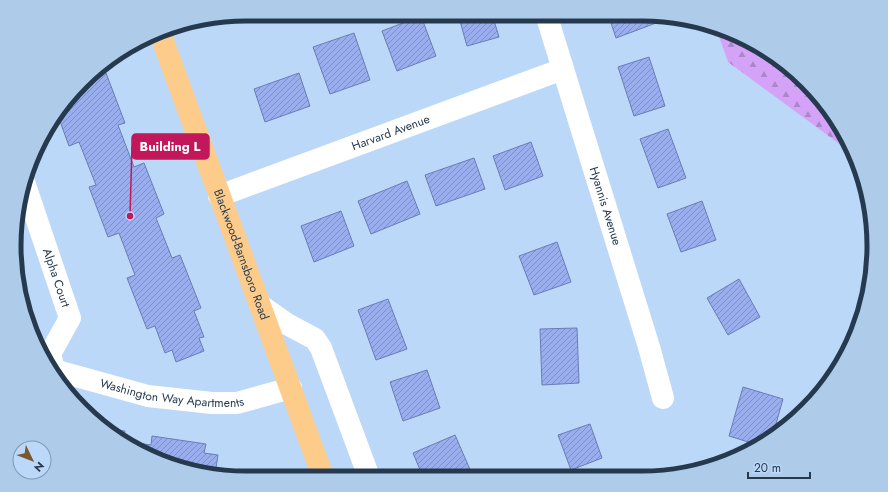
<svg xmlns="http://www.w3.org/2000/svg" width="888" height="492" font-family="Jost,sans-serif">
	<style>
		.forest { fill: url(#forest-firs) }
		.building { fill: url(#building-hatch); stroke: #6a7cb5 }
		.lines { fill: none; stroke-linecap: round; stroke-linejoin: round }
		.minor { stroke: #fff; stroke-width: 22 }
		.major { stroke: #fdcc8a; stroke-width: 22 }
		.labels { text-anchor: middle; stroke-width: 3; stroke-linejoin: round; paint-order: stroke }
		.street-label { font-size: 12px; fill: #263a4f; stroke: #bbd8f8 }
		.rim { fill: none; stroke: #263a4f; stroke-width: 5 }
		.leader { fill: none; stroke: #c2185b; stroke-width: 1.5 }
		.callout-dot { fill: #c2185b; stroke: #bbd8f8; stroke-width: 1.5 }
		.callout { fill: #c2185b; stroke: #c2185b; stroke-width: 1.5 }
		.callout-label { font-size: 13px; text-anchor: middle; font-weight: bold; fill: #fff }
	</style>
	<defs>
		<pattern id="forest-firs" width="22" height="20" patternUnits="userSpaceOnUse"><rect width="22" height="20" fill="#d4a3f7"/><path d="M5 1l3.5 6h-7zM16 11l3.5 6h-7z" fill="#ac86ca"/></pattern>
		<pattern id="building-hatch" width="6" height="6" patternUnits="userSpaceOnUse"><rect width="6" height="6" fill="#9aaeee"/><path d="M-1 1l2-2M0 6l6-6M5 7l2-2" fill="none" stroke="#7d8fc3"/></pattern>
	</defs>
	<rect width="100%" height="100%" fill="#bbd8f8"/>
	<!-- forest -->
	<path class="forest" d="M 716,28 L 758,45 L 826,105 L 849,151 L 728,62 Z"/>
	<!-- building -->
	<path class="building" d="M 458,14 L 492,14 L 499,37 L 467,46 Z
		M 608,14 L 653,14 L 656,23 L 616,38 Z
		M 421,16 L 436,56 L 397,71 L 382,31 Z
		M 354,33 L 370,80 L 330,94 L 313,47 Z
		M 649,57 L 665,106 L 634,116 L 618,67 Z
		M 95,73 L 96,77 L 106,73 L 125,123 L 118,125 L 134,167 L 144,163 L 164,214 L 156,218 L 172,258 L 180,255 L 201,308 L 194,311 L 204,337 L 199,338 L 204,351 L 176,362 L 172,350 L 165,353 L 155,326 L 147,329 L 127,278 L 135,275 L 119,233 L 108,237 L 89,187 L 96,185 L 79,142 L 69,146 L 57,113 Z
		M 299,73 L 310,106 L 265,122 L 254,89 Z
		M 668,129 L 686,178 L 658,188 L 640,139 Z
		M 531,142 L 543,176 L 505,190 L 493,156 Z
		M 474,158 L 485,189 L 436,206 L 425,175 Z
		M 407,181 L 420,214 L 371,234 L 358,201 Z
		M 702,201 L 716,240 L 681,252 L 667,214 Z
		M 341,211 L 354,246 L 314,262 L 301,226 Z
		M 557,242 L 571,282 L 534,295 L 519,256 Z
		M 739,279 L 760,317 L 728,335 L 707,298 Z
		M 388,299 L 407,349 L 376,360 L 358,310 Z
		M 577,328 L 579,383 L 542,385 L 540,329 Z
		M 427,370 L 440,408 L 403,421 L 390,382 Z
		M 743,387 L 783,399 L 772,438 L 758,445 L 729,436 Z
		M 590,424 L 602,458 L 571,470 L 558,435 Z
		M 108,429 L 125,431 L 123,441 L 151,445 L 152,436 L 206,444 L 204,453 L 218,455 L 215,474 L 172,466 L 130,447 Z
		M 455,435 L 472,474 L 466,477 L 423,477 L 413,453 Z
		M 694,469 L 694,471 L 672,476 L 651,476 L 651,474 Z"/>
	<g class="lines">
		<!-- minor -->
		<g class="minor">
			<path id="s1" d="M 546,14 L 649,347 L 663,398"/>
			<path id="s2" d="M 24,182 L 70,318 L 50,354 L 54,370"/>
			<path id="s3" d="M 219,196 L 563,69"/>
			<path d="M 260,305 L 287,324 L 315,339 L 321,348 L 369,477"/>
			<path id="s4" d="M 54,370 L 148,396 L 212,403 L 237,403 L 291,388"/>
		</g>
		<!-- major -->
		<path class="major" id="s5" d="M 160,33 L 323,477"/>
	</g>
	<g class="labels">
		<!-- street labels -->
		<g class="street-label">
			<text dy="4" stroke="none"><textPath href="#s3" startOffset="183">Harvard Avenue</textPath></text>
			<text dy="4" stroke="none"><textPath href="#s1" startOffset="201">Hyannis Avenue</textPath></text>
			<text dy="4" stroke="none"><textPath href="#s5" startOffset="236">Blackwood-Barnsboro Road</textPath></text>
			<text dy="4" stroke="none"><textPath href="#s2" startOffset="101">Alpha Court</textPath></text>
			<text dy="4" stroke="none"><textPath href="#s4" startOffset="121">Washington Way Apartments</textPath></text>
		</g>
	</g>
	<!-- crop -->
	<path d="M0 0H888V492H0ZM246 21H642A225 225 0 0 1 867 246V246A225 225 0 0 1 642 471H246A225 225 0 0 1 21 246V246A225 225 0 0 1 246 21Z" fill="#afcbea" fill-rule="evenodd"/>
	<path class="rim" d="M246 21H642A225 225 0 0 1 867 246V246A225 225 0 0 1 642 471H246A225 225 0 0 1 21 246V246A225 225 0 0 1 246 21Z"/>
	<!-- callouts -->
	<path class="leader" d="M130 216L132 146"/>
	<circle class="callout-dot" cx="130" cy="216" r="4"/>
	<rect class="callout" x="132" y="134" width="77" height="25" rx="4"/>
	<g class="callout-label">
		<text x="170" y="151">Building L</text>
	</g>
	<!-- north arrow -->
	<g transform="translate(32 460) rotate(133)"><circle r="19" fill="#bbd8f8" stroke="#7f99b4"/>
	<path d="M0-3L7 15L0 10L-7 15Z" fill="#7a582f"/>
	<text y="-6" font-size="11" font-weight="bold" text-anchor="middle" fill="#263a4f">N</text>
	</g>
	<!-- scale -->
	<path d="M748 472v6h62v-6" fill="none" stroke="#263a4f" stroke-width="2"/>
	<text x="754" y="472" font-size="12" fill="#263a4f" stroke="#bbd8f8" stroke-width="3" paint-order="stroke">20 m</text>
</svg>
